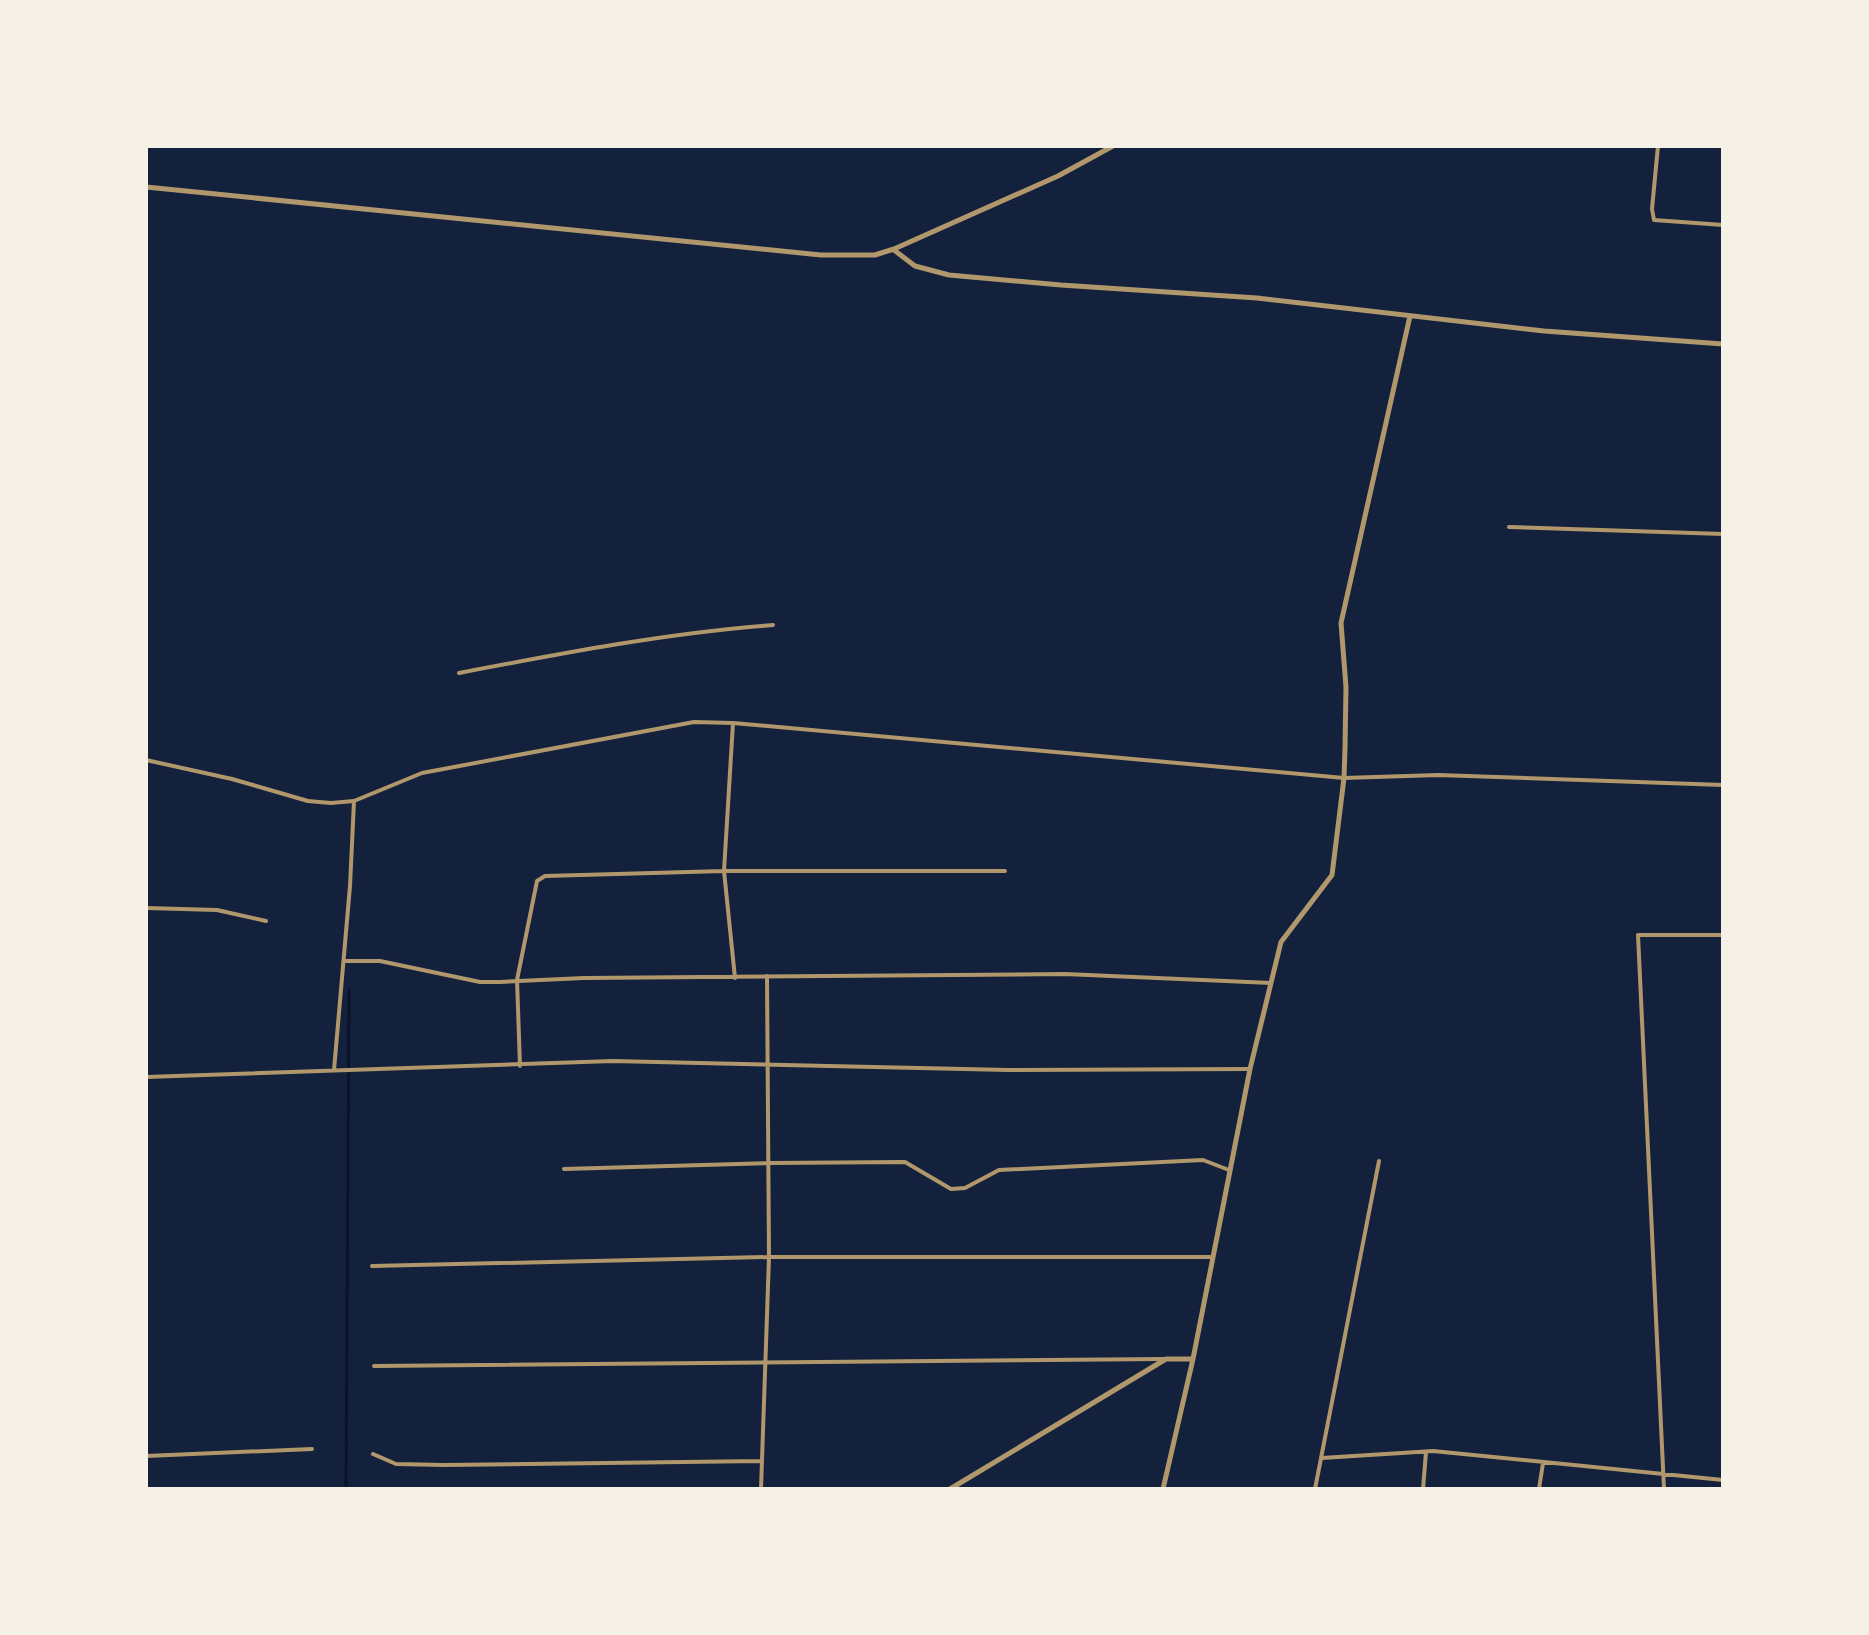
<svg xmlns="http://www.w3.org/2000/svg" width="1869" height="1635" font-family="Inter,sans-serif">
	<style>
		.lines { fill: none; stroke-linecap: round; stroke-linejoin: round }
		.stream { stroke: #0b132b; stroke-width: 3 }
		.minor { stroke: #b1986c; stroke-width: 4 }
		.tertiary { stroke: #b1986c; stroke-width: 5 }
	</style>
	<rect width="100%" height="100%" fill="#14213d"/>
	<g class="lines">
		<!-- stream -->
		<path class="stream" d="M 346,1489 L 349,990"/>
		<!-- minor -->
		<path class="minor" d="M 1658,146 L 1652,209 L 1654,220 L 1723,225
			M 1509,527 L 1723,534
			M 459,673 C 563,653 667,633 773,625
			M 733,723 L 724,871 L 735,978
			M 146,760 L 232,779 L 308,801 L 331,803 L 354,801 L 422,773 L 694,722 L 733,723 L 1344,778 L 1438,775 L 1723,785
			M 146,908 L 217,910 L 266,921
			M 344,961 L 380,961 L 480,982 L 500,982 L 584,978 L 1065,974 L 1271,983
			M 520,1066 L 517,980 L 537,881 L 545,876 L 724,871 L 1005,871
			M 334,1070 L 350,886 L 354,801
			M 146,1077 L 613,1061 L 1008,1070 L 1250,1069
			M 564,1169 L 770,1163 L 905,1162 L 951,1189 L 965,1188 L 999,1170 L 1203,1160 L 1229,1170
			M 372,1266 L 769,1257 L 1213,1257
			M 374,1366 L 1163,1359
			M 373,1454 L 396,1464 L 444,1465 L 761,1461
			M 146,1456 L 312,1449
			M 1322,1458 L 1433,1451 L 1723,1480
			M 761,1489 L 769,1257 L 767,976
			M 1315,1489 L 1379,1161
			M 1423,1489 L 1426,1452
			M 1539,1489 L 1543,1463
			M 1664,1489 L 1638,935 L 1723,935"/>
		<!-- tertiary -->
		<path class="tertiary" d="M 146,187 L 821,255 L 875,255 L 894,249 L 1058,176 L 1113,146
			M 894,250 L 915,266 L 949,275 L 1061,285 L 1257,298 L 1544,331 L 1723,344
			M 950,1489 L 1166,1359 L 1193,1359
			M 1163,1489 L 1193,1359 L 1250,1069 L 1281,942 L 1332,875 L 1344,778 L 1345,748 L 1346,687 L 1341,623 L 1410,316"/>
	</g>
	<!-- border -->
	<rect width="1869" height="1635" fill="none" stroke="#f6f1e7" stroke-width="296"/>
</svg>
